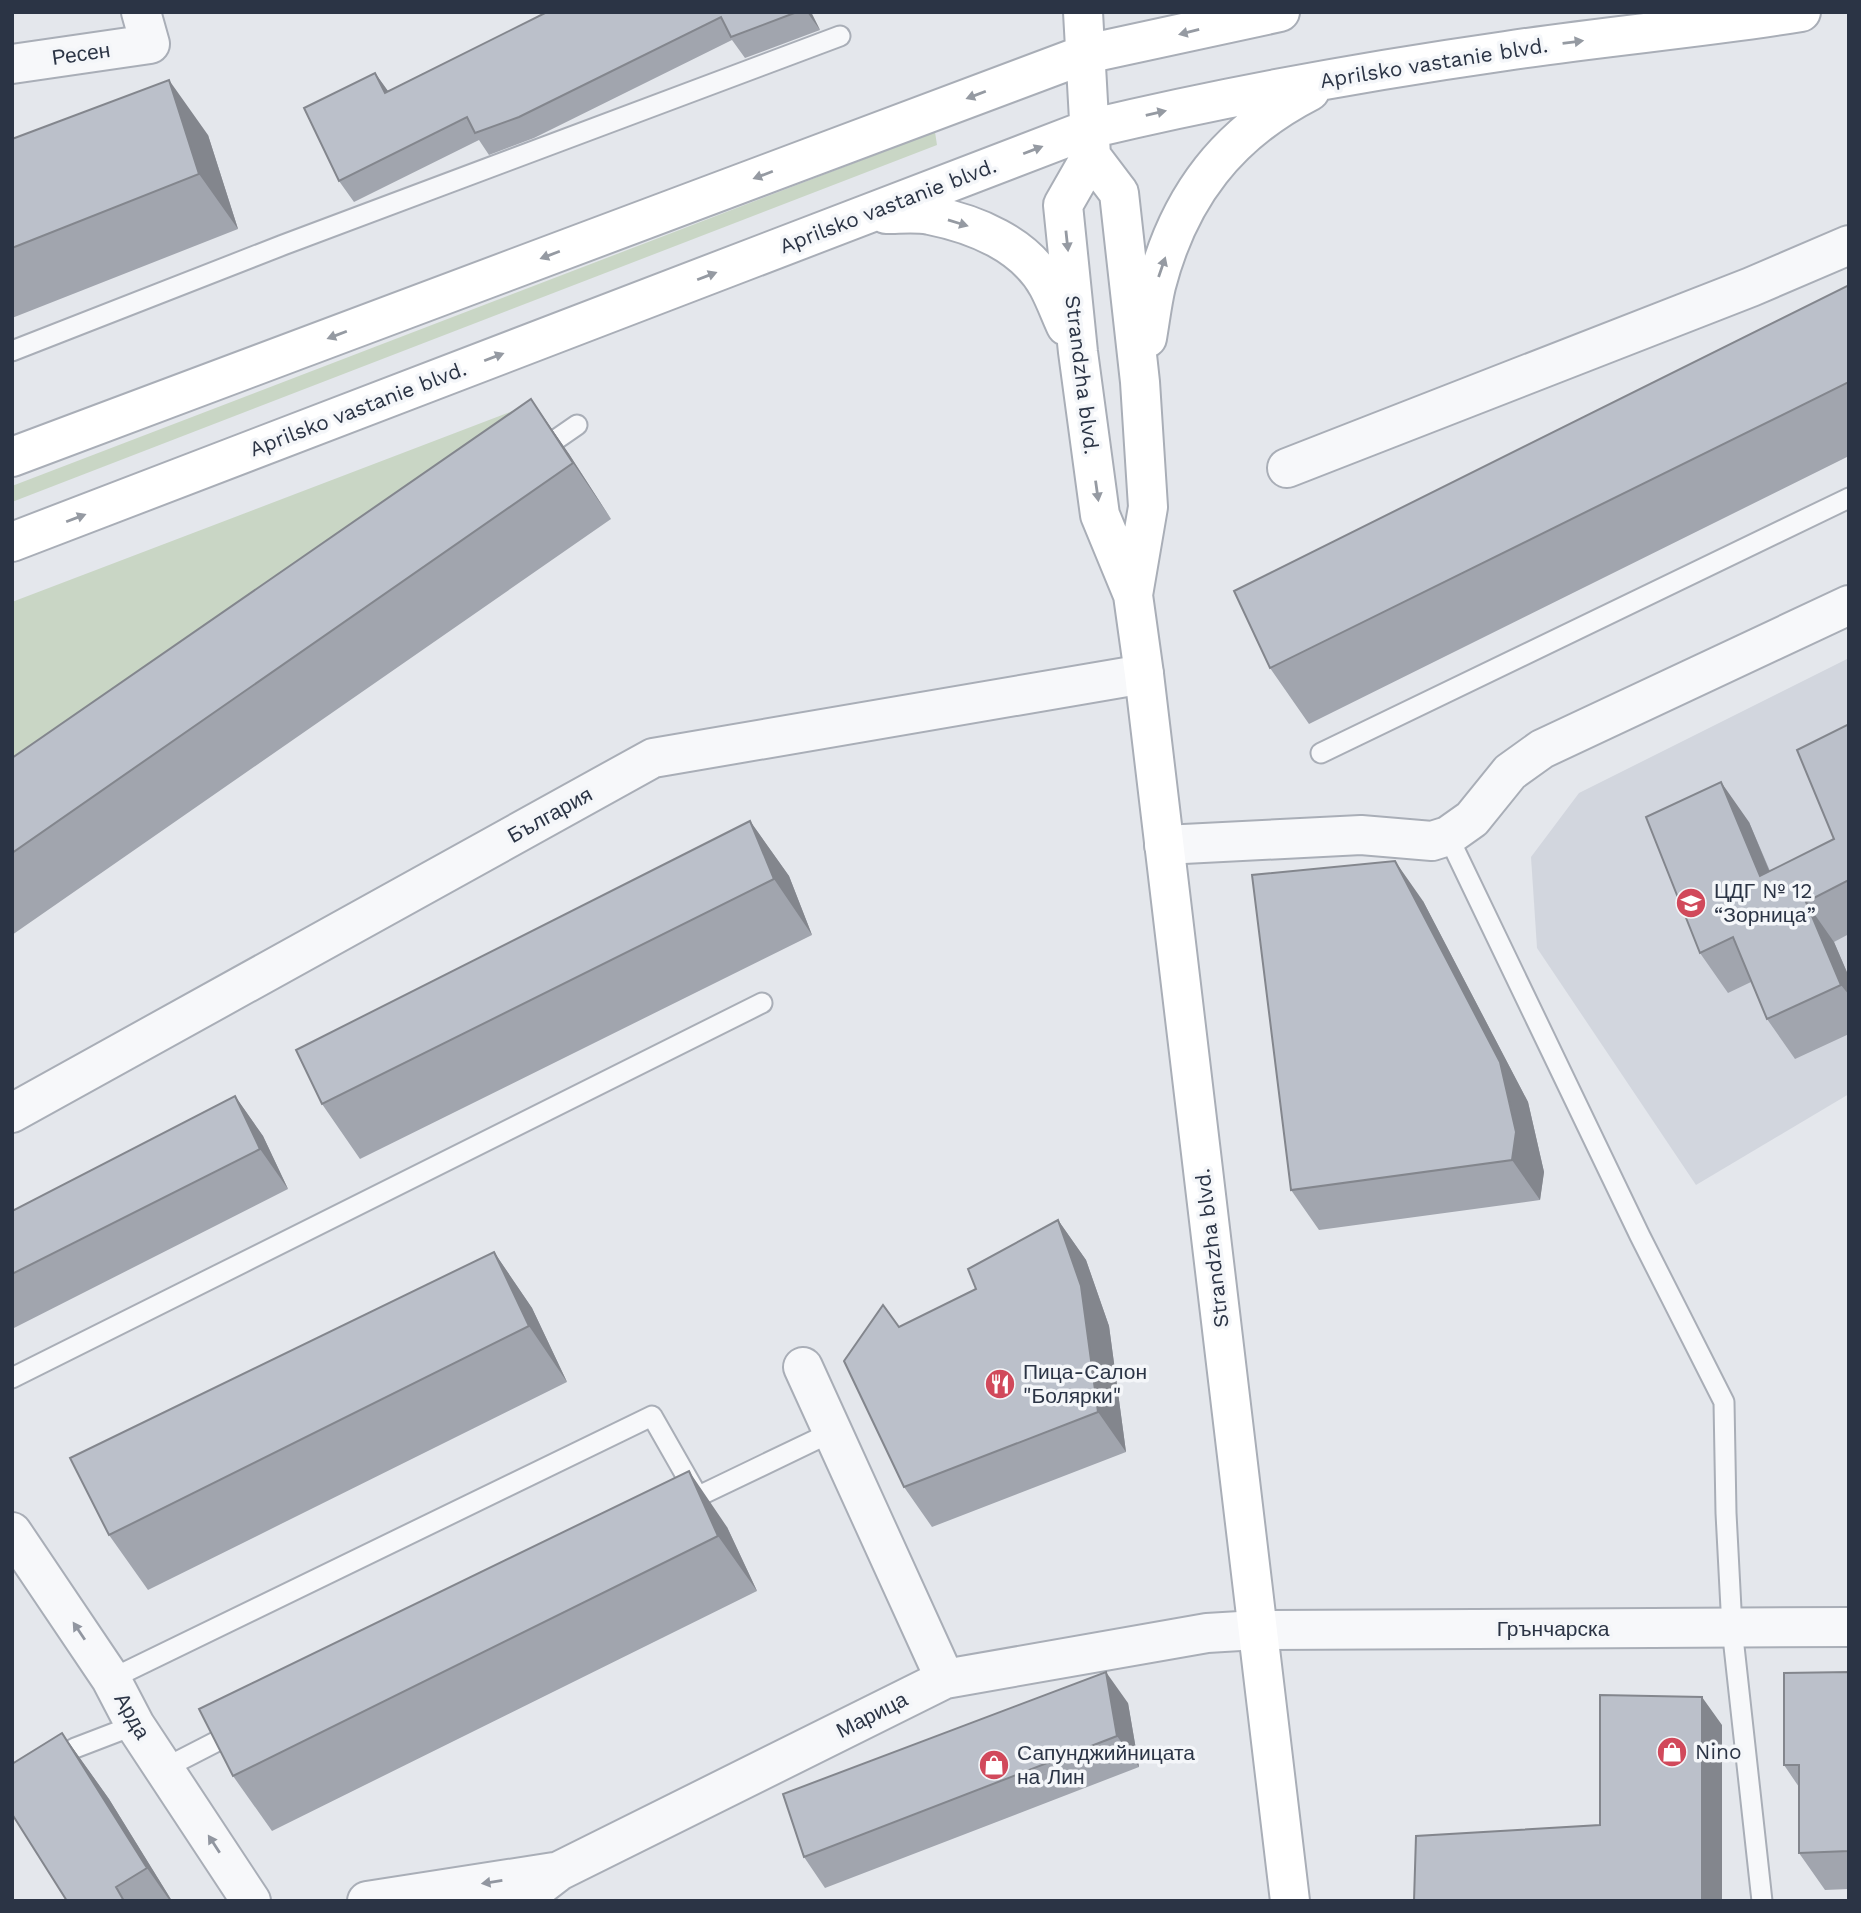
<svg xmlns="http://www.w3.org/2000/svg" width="1861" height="1913" font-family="'Work Sans',sans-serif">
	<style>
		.built { fill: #d2d6de }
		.green { fill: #c9d6c5 }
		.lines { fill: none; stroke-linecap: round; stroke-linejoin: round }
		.lane-casing { stroke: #a9aeb7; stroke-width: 23 }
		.street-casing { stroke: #a9aeb7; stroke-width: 42 }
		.secondary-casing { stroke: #a9aeb7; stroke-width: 42 }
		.lane { stroke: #f7f8fa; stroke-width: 19 }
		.street { stroke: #f7f8fa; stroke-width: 38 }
		.secondary { stroke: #fff; stroke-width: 38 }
		.wall { fill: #a1a5ae }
		.shaded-wall { fill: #83868d }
		.building { fill: #bbc0ca; stroke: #83868d; stroke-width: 2 }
		.oneway { fill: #959aa2 }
		.oneway2 { fill: #9196a0 }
		.labels { text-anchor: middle; stroke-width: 7; stroke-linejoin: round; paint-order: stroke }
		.street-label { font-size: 21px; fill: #2b3445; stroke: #f4f6f9 }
		.poi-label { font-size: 21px; fill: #2b3445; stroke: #f4f6f9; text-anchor: start }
	</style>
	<rect width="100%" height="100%" fill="#e4e7ec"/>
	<!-- built -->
	<path class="built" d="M 1849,658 L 1849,1094 L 1696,1185 L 1537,948 L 1531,857 L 1579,793 Z"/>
	<!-- green -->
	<path class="green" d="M 935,132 L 937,145 L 12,502 L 12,486 Z
		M 531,404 L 12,790 L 12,602 Z"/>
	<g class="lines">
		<!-- lane casing -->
		<g class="lane-casing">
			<path id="lane" d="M 12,351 L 283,245 L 840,36
				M 538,452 L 577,425
				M 1321,753 L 1849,498
				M 1448,836 L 1640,1236 L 1724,1402 L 1726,1513 L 1732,1628 L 1762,1901
				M 12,1378 L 762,1003
				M 680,1505 L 832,1432
				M 111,1679 L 652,1416 L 697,1495
				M 165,1768 L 239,1730
				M 12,1782 L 75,1748 L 135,1725"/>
		</g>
		<!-- street casing -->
		<g class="street-casing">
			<path id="street" d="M 12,64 L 150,44 L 141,12
				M 1287,468 L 1751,287 L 1849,245
				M 1164,845 L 1361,835 L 1432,841 L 1448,836 L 1472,819 L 1510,772 L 1542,749 L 1849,605
				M 12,1113 L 653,758 L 1144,674
				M 803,1367 L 945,1679
				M 12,1532 L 111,1679 L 135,1725 L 251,1901
				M 367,1901 L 554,1872
				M 520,1901 L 559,1871 L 945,1679 L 1207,1633 L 1257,1630 L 1849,1627"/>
		</g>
		<!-- secondary casing -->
		<g class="secondary-casing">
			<path id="secondary" d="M 1083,12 L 1091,156 L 1119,193 L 1140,382 L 1148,507 L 1133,595
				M 1091,156 L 1063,205 L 1078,352 L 1100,515 L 1133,595 L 1144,674 L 1290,1901
				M 886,214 C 900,214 917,212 930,215 C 975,224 1025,244 1048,286 C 1055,299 1060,313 1066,326
				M 1147,338 C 1150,321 1152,303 1156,286 C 1179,196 1228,133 1310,91
				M 12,457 L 1086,54 L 1280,12
				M 12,542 L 1089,129 C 1227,96 1366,71 1506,51 C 1604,36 1703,28 1801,12"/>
		</g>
		<!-- lane -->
		<use href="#lane" class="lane"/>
		<!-- street -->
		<use href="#street" class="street"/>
		<!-- secondary -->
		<use href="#secondary" class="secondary"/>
	</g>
	<!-- wall -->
	<path class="wall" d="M 547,12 L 811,12 L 820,30 L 745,58 L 732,40 L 534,138 L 489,155 L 479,140 L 354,202 L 339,181 L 375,73 L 388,91 Z
		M 208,135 L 238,229 L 12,318 L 12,139 Z
		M 1849,285 L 1849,456 L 1309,724 L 1270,668 Z
		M 531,399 L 569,454 L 611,519 L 12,935 L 12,758 Z
		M 1849,724 L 1849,934 L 1834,942 L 1849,977 L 1849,1034 L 1795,1059 L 1767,1019 L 1751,982 L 1728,993 L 1700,953 L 1749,822 L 1770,871 L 1834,839 Z
		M 750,821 L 789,876 L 812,935 L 360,1159 L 322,1104 Z
		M 1423,901 L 1528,1102 L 1544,1172 L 1540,1200 L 1319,1230 L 1291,1190 Z
		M 235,1096 L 263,1136 L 288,1189 L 12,1329 L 12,1211 Z
		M 1058,1220 L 1086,1260 L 1109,1326 L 1126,1452 L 932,1527 L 904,1487 L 899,1327 L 976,1289 Z
		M 494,1252 L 532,1308 L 567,1382 L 148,1590 L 109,1535 Z
		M 727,1527 L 757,1591 L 272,1831 L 233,1776 Z
		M 1849,1672 L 1849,1889 L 1825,1890 L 1799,1853 L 1799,1787 L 1784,1765 Z
		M 1128,1703 L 1139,1767 L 825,1888 L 804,1857 Z
		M 62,1733 L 109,1799 L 172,1901 L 67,1901 Z"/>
	<!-- shaded-wall -->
	<path class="shaded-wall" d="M 807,12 L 811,12 L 820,30 Z
		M 375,73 L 390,94 L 385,93 Z
		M 169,80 L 208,135 L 238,229 L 199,174 Z
		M 531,399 L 569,454 L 611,519 L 573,463 Z
		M 1721,782 L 1749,822 L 1788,916 L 1760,876 Z
		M 750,821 L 789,876 L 812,935 L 774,879 Z
		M 1395,861 L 1423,901 L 1528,1102 L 1544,1172 L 1540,1200 L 1512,1160 Z
		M 1806,902 L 1834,942 L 1849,977 L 1849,995 L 1841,985 Z
		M 235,1096 L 263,1136 L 288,1189 L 260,1149 Z
		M 1058,1220 L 1086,1260 L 1109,1326 L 1126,1452 L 1098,1412 Z
		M 494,1252 L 532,1308 L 567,1382 L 529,1326 Z
		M 689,1471 L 727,1527 L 757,1591 L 718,1536 Z
		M 1106,1672 L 1128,1703 L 1139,1767 L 1117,1736 Z
		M 1702,1697 L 1722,1725 L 1722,1901 L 1702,1901 Z
		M 62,1733 L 109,1799 L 172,1901 L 170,1901 L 147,1868 Z"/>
	<!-- building -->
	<path class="building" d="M 547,12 L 797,12 L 731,37 L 721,17 L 519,117 L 475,133 L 467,117 L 339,181 L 304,108 L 375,73 L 385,93 Z
		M 169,80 L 199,174 L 12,248 L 12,139 Z
		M 1849,285 L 1849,382 L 1270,668 L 1234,591 Z
		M 531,399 L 573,463 L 12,853 L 12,758 Z
		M 1849,724 L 1849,880 L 1806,902 L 1841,985 L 1767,1019 L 1733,937 L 1700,953 L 1646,817 L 1721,782 L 1760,876 L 1834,839 L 1797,750 Z
		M 750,821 L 774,879 L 322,1104 L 296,1050 Z
		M 1395,861 L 1500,1062 L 1516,1132 L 1512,1160 L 1291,1190 L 1252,875 Z
		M 235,1096 L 260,1149 L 12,1274 L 12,1211 Z
		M 1058,1220 L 1081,1286 L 1098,1412 L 904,1487 L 844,1361 L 883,1305 L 899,1327 L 976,1289 L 968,1269 Z
		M 494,1252 L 529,1326 L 109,1535 L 70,1458 Z
		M 689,1471 L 718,1536 L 233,1776 L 199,1709 Z
		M 1106,1672 L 1117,1736 L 804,1857 L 783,1794 Z
		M 1849,1672 L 1849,1851 L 1799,1853 L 1799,1765 L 1784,1765 L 1784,1673 Z
		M 1600,1695 L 1702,1697 L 1702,1901 L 1414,1901 L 1416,1836 L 1600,1825 Z
		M 62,1733 L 147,1868 L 116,1887 L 124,1901 L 67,1901 L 12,1814 L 12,1764 Z"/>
	<!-- one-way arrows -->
	<defs><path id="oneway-solid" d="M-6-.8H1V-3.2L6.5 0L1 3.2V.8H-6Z" transform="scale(1.75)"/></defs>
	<g class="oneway">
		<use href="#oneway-solid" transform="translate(1189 32) rotate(166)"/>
		<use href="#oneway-solid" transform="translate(1573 42) rotate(-7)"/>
		<use href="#oneway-solid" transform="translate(976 95) rotate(159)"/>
		<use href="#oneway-solid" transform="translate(1156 113) rotate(-13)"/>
		<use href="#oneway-solid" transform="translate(1033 150) rotate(-21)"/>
		<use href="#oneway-solid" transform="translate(763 175) rotate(159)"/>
		<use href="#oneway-solid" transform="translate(958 223) rotate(17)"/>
		<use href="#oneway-solid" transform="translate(1067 241) rotate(84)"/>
		<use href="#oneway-solid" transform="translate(550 255) rotate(159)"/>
		<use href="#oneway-solid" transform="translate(1162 267) rotate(-71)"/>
		<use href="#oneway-solid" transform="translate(707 276) rotate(-21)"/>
		<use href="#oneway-solid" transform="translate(337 335) rotate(159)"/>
		<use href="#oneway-solid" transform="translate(494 357) rotate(-21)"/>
		<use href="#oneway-solid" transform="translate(1097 491) rotate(82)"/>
		<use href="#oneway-solid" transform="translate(76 518) rotate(-21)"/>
	</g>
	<g class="oneway2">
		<use href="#oneway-solid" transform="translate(79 1631) rotate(-124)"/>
		<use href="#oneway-solid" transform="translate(214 1844) rotate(-123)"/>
		<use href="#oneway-solid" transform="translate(492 1882) rotate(171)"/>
	</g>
	<!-- icons -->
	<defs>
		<g id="school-disc" transform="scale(1.575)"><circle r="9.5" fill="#d1495b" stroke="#f4f6f9"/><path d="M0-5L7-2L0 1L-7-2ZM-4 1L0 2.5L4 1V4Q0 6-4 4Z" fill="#fff"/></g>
		<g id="restaurant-disc" transform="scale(1.575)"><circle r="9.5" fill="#d1495b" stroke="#f4f6f9"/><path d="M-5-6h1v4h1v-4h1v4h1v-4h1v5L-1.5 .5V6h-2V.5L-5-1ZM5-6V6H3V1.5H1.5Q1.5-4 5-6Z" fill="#fff"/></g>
		<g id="shop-disc" transform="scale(1.575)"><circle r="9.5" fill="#d1495b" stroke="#f4f6f9"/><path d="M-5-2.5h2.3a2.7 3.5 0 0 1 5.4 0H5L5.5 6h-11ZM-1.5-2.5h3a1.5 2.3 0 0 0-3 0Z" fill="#fff"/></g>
	</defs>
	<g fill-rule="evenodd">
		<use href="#school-disc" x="1691" y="903"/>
		<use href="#restaurant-disc" x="1000" y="1384"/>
		<use href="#shop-disc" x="1672" y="1752"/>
		<use href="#shop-disc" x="994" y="1765"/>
	</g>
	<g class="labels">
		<!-- street labels -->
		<g class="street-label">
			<text transform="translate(81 54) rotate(-8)" y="7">Ресен</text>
			<text transform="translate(1434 63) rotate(-9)" y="7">Aprilsko vastanie blvd.</text>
			<text transform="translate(888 206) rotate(-21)" y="7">Aprilsko vastanie blvd.</text>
			<text transform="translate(1082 375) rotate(83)" y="7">Strandzha blvd.</text>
			<text transform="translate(358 409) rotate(-21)" y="7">Aprilsko vastanie blvd.</text>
			<text transform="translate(550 815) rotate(-29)" y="7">България</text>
			<text transform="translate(1212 1248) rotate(-97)" y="7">Strandzha blvd.</text>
			<text x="1553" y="1636">Грънчарска</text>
			<text transform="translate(872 1715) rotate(-27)" y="7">Марица</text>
			<text transform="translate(132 1716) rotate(60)" y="7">Арда</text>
		</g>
		<!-- poi labels -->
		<g class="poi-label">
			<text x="1714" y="898">ЦДГ № 12<tspan x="1714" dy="24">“Зорница”</tspan></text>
			<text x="1023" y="1379">Пица-Салон<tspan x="1023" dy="24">"Болярки"</tspan></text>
			<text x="1695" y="1759">Nino</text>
			<text x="1017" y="1760">Сапунджийницата<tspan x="1017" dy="24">на Лин</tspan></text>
		</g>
	</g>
	<!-- border -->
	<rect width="1861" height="1913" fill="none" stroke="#2b3445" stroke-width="28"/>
</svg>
